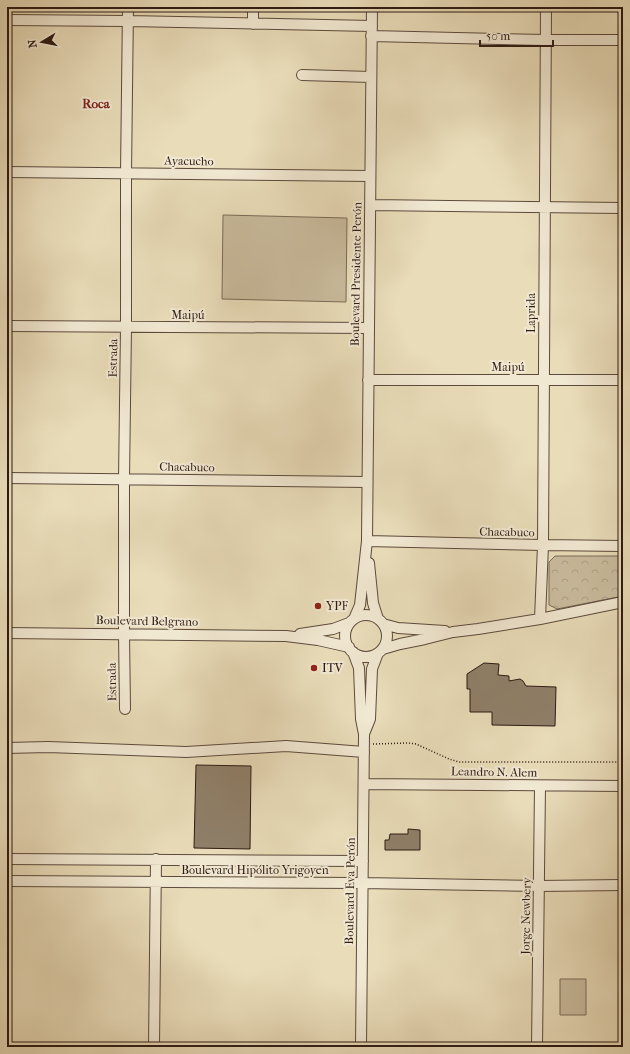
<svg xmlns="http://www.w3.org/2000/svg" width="630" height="1054" font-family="'IM FELL French Canon',serif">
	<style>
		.grass { fill: #c9bb9d; stroke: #7b6a58 }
		.forest { fill: url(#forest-crowns); stroke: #7b6a58 }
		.building { fill: #8f7f69; stroke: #2d1a12 }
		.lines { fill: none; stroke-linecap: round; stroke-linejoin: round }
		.minor-casing { stroke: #5c4a3c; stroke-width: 12 }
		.path { stroke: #2d1a12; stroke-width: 1.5; stroke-dasharray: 1 2; stroke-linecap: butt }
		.minor { stroke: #f1e8d2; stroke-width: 10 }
		.poi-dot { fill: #8f2418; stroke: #f1e8d2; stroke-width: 1.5 }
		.labels { text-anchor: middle; stroke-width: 4; stroke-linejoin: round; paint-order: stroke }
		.street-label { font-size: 12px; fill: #2d1a12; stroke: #f1e8d2 }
		.poi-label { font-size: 12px; fill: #2d1a12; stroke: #f1e8d2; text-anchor: start }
		.neighbourhood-label { font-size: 13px; font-weight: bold; fill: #7a1f14; stroke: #f1e8d2 }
	</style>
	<defs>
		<pattern id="forest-crowns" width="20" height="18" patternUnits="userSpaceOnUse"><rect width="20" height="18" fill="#c9bb9d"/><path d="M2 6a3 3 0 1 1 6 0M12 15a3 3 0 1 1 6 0" fill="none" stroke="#ada086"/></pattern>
	</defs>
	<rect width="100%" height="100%" fill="#e9dcb9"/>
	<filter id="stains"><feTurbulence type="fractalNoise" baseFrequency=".005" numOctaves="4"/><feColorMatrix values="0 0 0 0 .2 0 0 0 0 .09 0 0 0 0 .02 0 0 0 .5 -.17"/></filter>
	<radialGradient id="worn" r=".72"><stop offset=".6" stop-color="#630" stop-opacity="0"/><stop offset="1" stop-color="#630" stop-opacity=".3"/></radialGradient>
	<!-- grass -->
	<path class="grass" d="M 223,215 L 347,218 L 346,302 L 222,299 Z
		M 560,979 L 586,979 L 586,1015 L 560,1015 Z"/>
	<!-- forest -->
	<path class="forest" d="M 555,556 L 623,556 L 623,596 L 557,609 L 549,605 L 549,562 Z"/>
	<!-- building -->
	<path class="building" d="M 484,663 L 499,664 L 498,675 L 509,676 L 509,681 L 520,679 L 523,681 L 526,686 L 556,687 L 555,726 L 492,725 L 492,712 L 470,712 L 470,689 L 467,689 L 467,674 Z
		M 196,765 L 251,766 L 250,849 L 194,848 Z
		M 408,829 L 420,830 L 420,850 L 385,850 L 385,840 L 389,840 L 390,834 L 408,834 Z"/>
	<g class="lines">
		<!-- minor casing -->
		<g class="minor-casing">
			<path id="minor" d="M 7,20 L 128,21 L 372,26
				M 253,24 L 253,7
				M 371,36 L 545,40 L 623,40
				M 302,75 L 371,77
				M 7,172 L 370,176
				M 370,205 L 623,208
				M 7,326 L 369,328
				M 368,380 L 623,380
				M 7,478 L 367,482
				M 367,541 L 543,545 L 623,546
				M 369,563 L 373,603 L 378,619
				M345 636a21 21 0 1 1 42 0a21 21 0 1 1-42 0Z
				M 354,619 L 360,605 L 367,541 L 372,7
				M 540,619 L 543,545 L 546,7
				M 383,624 L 398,628 L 445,631
				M 7,633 L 286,636 L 318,640 L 349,647
				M 300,634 L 333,629 L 349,623
				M 383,649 L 400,644 L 425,639 L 453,632 L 478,629 L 540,619 L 623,602
				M 353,652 L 359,668 L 361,719 L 364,734 L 361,1047
				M 125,709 L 124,634 L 124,479 L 126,327 L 126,173 L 128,7
				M 364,734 L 370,719 L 372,669 L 378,653
				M 7,748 L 48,747 L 186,752 L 286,746 L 364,752
				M 364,784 L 623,786
				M 7,859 L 363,861
				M 7,881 L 362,883 L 539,886 L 623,885
				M 154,1047 L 156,859
				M 537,1047 L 540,786"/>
		</g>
		<!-- path -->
		<path class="path" d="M 373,744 L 408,743 L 416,744 L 449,759 L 459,762 L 623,762"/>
		<!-- minor -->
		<use href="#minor" class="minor"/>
	</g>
	<!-- markers -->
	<g class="poi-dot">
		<circle cx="318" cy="606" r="4"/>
		<circle cx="314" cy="668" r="4"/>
	</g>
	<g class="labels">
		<!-- street labels -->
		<g class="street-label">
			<text transform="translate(189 161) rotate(1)" y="4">Ayacucho</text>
			<text transform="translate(356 274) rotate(-89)" y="4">Boulevard Presidente Perón</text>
			<text transform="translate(531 313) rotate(-90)" y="4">Laprida</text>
			<text x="188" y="319">Maipú</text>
			<text transform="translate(113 358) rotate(-89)" y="4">Estrada</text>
			<text x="508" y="371">Maipú</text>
			<text transform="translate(187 467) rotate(1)" y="4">Chacabuco</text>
			<text transform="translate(507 532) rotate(1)" y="4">Chacabuco</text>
			<text transform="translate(147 621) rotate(1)" y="4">Boulevard Belgrano</text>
			<text transform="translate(112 682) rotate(-91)" y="4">Estrada</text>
			<text transform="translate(494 772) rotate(1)" y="4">Leandro N. Alem</text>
			<text x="255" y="874">Boulevard Hipólito Yrigoyen</text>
			<text transform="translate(350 891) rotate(-89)" y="4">Boulevard Eva Perón</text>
			<text transform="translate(526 916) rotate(-89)" y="4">Jorge Newbery</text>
		</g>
		<!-- poi labels -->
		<g class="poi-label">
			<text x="326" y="610">YPF</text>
			<text x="322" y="672">ITV</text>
		</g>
		<!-- neighbourhood labels -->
		<g class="neighbourhood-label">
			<text x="96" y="108">Roca</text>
		</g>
	</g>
	<!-- margin -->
	<rect width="630" height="1054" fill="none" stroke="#e9dcb9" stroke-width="24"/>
	<rect x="8" y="8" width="614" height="1038" fill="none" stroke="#2d1a12" stroke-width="2"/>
	<rect x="12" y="12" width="606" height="1030" fill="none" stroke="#2d1a12"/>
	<!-- north arrow -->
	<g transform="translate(42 42) rotate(260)" stroke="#f1e8d2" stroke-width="3" paint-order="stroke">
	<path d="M0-3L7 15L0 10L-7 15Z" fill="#2d1a12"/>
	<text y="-6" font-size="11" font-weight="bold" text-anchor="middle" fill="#2d1a12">N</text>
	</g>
	<!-- scale -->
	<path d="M480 40v6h73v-6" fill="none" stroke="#2d1a12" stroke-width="2"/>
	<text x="486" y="40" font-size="12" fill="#2d1a12" stroke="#f1e8d2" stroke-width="3" paint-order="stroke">50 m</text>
	<rect width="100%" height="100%" filter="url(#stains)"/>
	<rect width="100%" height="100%" fill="url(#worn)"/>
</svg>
